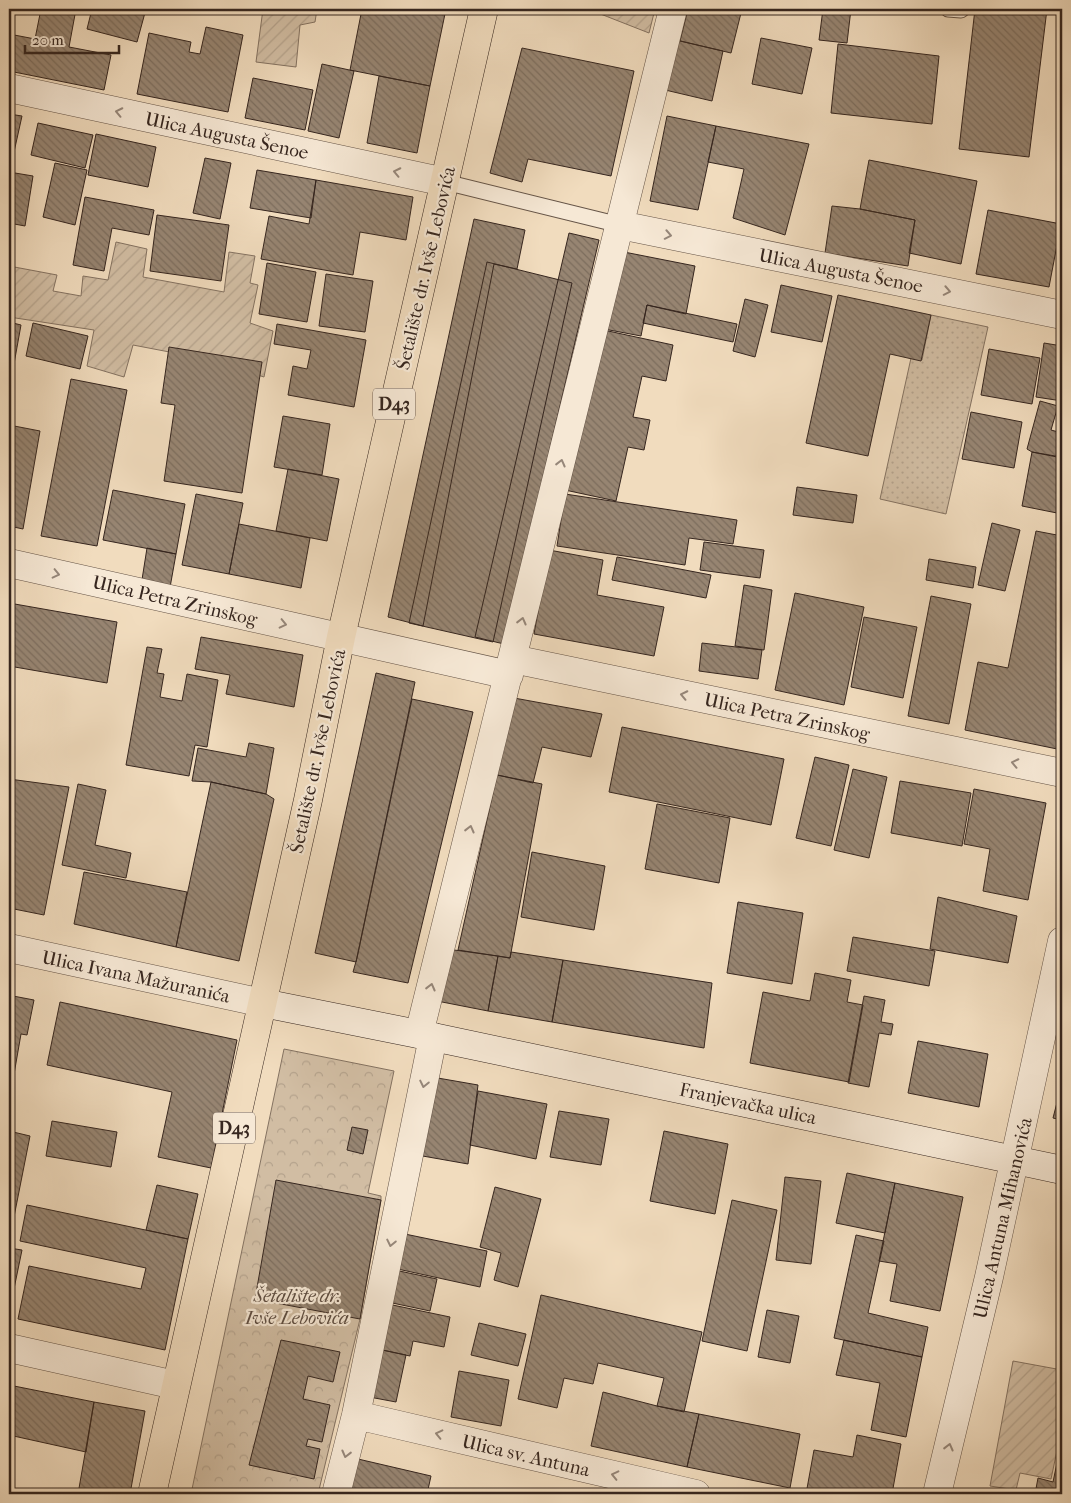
<svg xmlns="http://www.w3.org/2000/svg" width="1071" height="1503" font-family="'IM FELL French Canon',serif">
	<style>
		.grass { fill: url(#grass-dots); stroke: #847261 }
		.forest { fill: url(#forest-crowns); stroke: #847261 }
		.garden { fill: url(#garden-furrows); stroke: #847261 }
		.building { fill: url(#building-back-hatch); stroke: #36261f }
		.lines { fill: none; stroke-linecap: round; stroke-linejoin: round }
		.lane-casing { stroke: #655447; stroke-width: 17 }
		.street-casing { stroke: #655447; stroke-width: 29 }
		.secondary-casing { stroke: #36261f; stroke-width: 29 }
		.primary-casing { stroke: #36261f; stroke-width: 29 }
		.lane { stroke: #f6e8d5; stroke-width: 15 }
		.street { stroke: #f6e8d5; stroke-width: 28 }
		.secondary { stroke: #f6e8d5; stroke-width: 28 }
		.primary { stroke: #f1dcbe; stroke-width: 28 }
		.oneway { stroke: #96877a }
		.labels { text-anchor: middle; stroke-width: 4.5; stroke-linejoin: round; paint-order: stroke }
		.shield { fill: #f6e8d5; stroke: #706056; stroke-width: 1 }
		.shield-label { font-size: 18px; font-weight: bold; fill: #36261f }
		.street-label { font-size: 19px; fill: #36261f; stroke: #f6e8d5 }
		.park-label { font-size: 19px; font-style: italic; fill: #5d4c40; stroke: #f6e8d5 }
	</style>
	<defs>
		<pattern id="grass-dots" width="8" height="8" patternUnits="userSpaceOnUse" patternTransform="scale(1.25)"><rect width="8" height="8" fill="#d1bda3"/><path d="M2 2h.1M6 6h.1" fill="none" stroke="#b4a28c" stroke-width="1.8" stroke-linecap="round"/></pattern>
		<pattern id="forest-crowns" width="20" height="18" patternUnits="userSpaceOnUse" patternTransform="scale(1.25)"><rect width="20" height="18" fill="#d1bda3"/><path d="M2 6a3 3 0 1 1 6 0M12 15a3 3 0 1 1 6 0" fill="none" stroke="#b4a28c"/></pattern>
		<pattern id="garden-furrows" width="10" height="10" patternUnits="userSpaceOnUse" patternTransform="scale(1.25)"><rect width="10" height="10" fill="#d1bda3"/><path d="M-1 1l2-2M0 10L10 0M9 11l2-2" fill="none" stroke="#b4a28c"/></pattern>
		<pattern id="building-back-hatch" width="6" height="6" patternUnits="userSpaceOnUse" patternTransform="scale(1.25)"><rect width="6" height="6" fill="#978572"/><path d="M-1 5l2 2M0 0l6 6M5-1l2 2" fill="none" stroke="#7c6d5d"/></pattern>
	</defs>
	<rect width="100%" height="100%" fill="#f1dcbe"/>
	<filter id="stains"><feTurbulence type="fractalNoise" baseFrequency=".004" numOctaves="4"/><feColorMatrix values="0 0 0 0 .2 0 0 0 0 .09 0 0 0 0 .02 0 0 0 .5 -.17"/></filter>
	<radialGradient id="worn" r=".72"><stop offset=".6" stop-color="#630" stop-opacity="0"/><stop offset="1" stop-color="#630" stop-opacity=".3"/></radialGradient>
	<!-- grass -->
	<path class="grass" d="M 931,315 L 988,327 L 946,514 L 880,499 L 911,358 L 922,360 Z"/>
	<!-- forest -->
	<path class="forest" d="M 284,1049 L 394,1071 L 368,1193 L 381,1196 L 381,1200 L 360,1319 L 318,1494 L 191,1494 Z"/>
	<!-- garden -->
	<path class="garden" d="M 263,9 L 317,9 L 315,22 L 300,25 L 296,67 L 256,62 Z
		M 599,9 L 655,9 L 649,33 L 598,13 Z
		M 116,242 L 147,249 L 143,277 L 224,292 L 229,252 L 255,256 L 250,283 L 258,285 L 250,323 L 273,331 L 264,377 L 206,359 L 133,345 L 124,377 L 87,366 L 94,330 L 9,317 L 9,266 L 57,275 L 53,291 L 81,296 L 83,276 L 108,280 Z
		M 1013,1361 L 1062,1370 L 1062,1427 L 1051,1479 L 1020,1473 L 1016,1490 L 990,1486 Z"/>
	<!-- building -->
	<path class="building" d="M 41,9 L 76,9 L 69,47 L 111,55 L 104,90 L 9,71 L 9,34 L 35,39 Z
		M 92,9 L 146,9 L 137,42 L 87,29 Z
		M 147,9 L 164,9 L 163,14 Z
		M 362,9 L 446,9 L 430,86 L 350,70 Z
		M 688,9 L 742,9 L 731,53 L 680,41 Z
		M 823,9 L 851,9 L 847,43 L 819,40 Z
		M 975,9 L 1047,9 L 1029,157 L 959,149 Z
		M 206,27 L 243,35 L 228,112 L 137,94 L 149,33 L 191,42 L 189,52 L 200,54 Z
		M 761,38 L 812,48 L 802,94 L 752,84 Z
		M 672,39 L 723,51 L 712,101 L 661,89 Z
		M 838,44 L 939,56 L 932,124 L 831,113 Z
		M 522,48 L 634,71 L 611,176 L 528,159 L 522,182 L 490,173 Z
		M 322,64 L 354,71 L 339,138 L 308,131 Z
		M 379,76 L 430,86 L 417,153 L 367,143 Z
		M 253,78 L 313,90 L 305,130 L 245,118 Z
		M 9,114 L 22,116 L 14,152 L 9,151 Z
		M 667,116 L 716,126 L 698,210 L 650,201 Z
		M 38,123 L 93,135 L 85,168 L 31,155 Z
		M 716,126 L 809,144 L 785,235 L 733,218 L 744,169 L 708,162 Z
		M 96,134 L 156,147 L 148,187 L 88,175 Z
		M 205,158 L 231,163 L 220,219 L 193,213 Z
		M 869,160 L 977,181 L 961,264 L 909,253 L 915,220 L 860,209 Z
		M 55,163 L 87,170 L 75,225 L 43,217 Z
		M 257,170 L 316,180 L 311,218 L 250,208 Z
		M 9,172 L 33,176 L 25,226 L 9,223 Z
		M 316,180 L 413,197 L 406,240 L 360,232 L 353,275 L 261,259 L 269,216 L 309,224 Z
		M 85,197 L 154,210 L 149,235 L 112,228 L 104,271 L 73,265 Z
		M 832,206 L 860,209 L 915,220 L 908,266 L 825,253 Z
		M 988,210 L 1061,224 L 1049,287 L 976,274 Z
		M 157,215 L 229,225 L 221,281 L 150,271 Z
		M 474,219 L 525,230 L 517,269 L 494,264 L 423,626 L 388,617 Z
		M 569,233 L 599,240 L 504,644 L 475,637 Z
		M 619,251 L 695,266 L 686,314 L 647,305 L 641,336 L 604,329 Z
		M 487,262 L 572,283 L 493,642 L 409,623 Z
		M 267,263 L 316,272 L 307,322 L 259,314 Z
		M 326,274 L 373,281 L 365,332 L 319,326 Z
		M 781,285 L 832,296 L 822,342 L 771,332 Z
		M 838,295 L 931,315 L 921,361 L 890,354 L 868,456 L 806,443 Z
		M 745,299 L 768,305 L 755,357 L 733,351 Z
		M 647,305 L 737,324 L 733,342 L 643,323 Z
		M 9,322 L 21,325 L 12,375 L 9,374 Z
		M 33,323 L 88,336 L 80,369 L 26,356 Z
		M 277,324 L 366,340 L 354,407 L 288,395 L 293,366 L 307,369 L 311,350 L 274,344 Z
		M 599,329 L 673,345 L 666,381 L 642,376 L 633,417 L 650,420 L 644,450 L 628,447 L 616,501 L 565,490 Z
		M 1044,343 L 1062,346 L 1062,401 L 1036,397 Z
		M 169,347 L 262,362 L 242,493 L 164,481 L 175,405 L 161,403 Z
		M 989,349 L 1040,358 L 1032,404 L 981,395 Z
		M 71,379 L 127,390 L 97,546 L 41,536 Z
		M 1040,401 L 1058,406 L 1051,430 L 1062,433 L 1061,457 L 1032,452 L 1027,449 Z
		M 971,412 L 1022,422 L 1014,468 L 962,459 Z
		M 283,416 L 330,424 L 322,475 L 274,467 Z
		M 9,425 L 40,431 L 23,529 L 9,526 Z
		M 1032,452 L 1062,458 L 1062,514 L 1022,506 Z
		M 288,469 L 339,479 L 327,541 L 276,531 Z
		M 797,487 L 857,495 L 853,523 L 793,515 Z
		M 113,490 L 185,504 L 176,554 L 103,540 Z
		M 196,494 L 243,503 L 229,574 L 182,565 Z
		M 565,494 L 737,520 L 733,544 L 689,538 L 685,565 L 557,546 Z
		M 992,523 L 1020,530 L 1005,591 L 978,585 Z
		M 239,524 L 310,538 L 301,588 L 229,574 Z
		M 1036,531 L 1062,536 L 1062,750 L 965,730 L 978,662 L 1008,668 Z
		M 704,542 L 764,550 L 760,578 L 700,570 Z
		M 147,548 L 176,554 L 169,593 L 141,586 Z
		M 549,550 L 603,560 L 597,595 L 664,607 L 654,656 L 534,634 Z
		M 617,557 L 711,575 L 706,598 L 612,580 Z
		M 929,559 L 976,567 L 973,588 L 926,580 Z
		M 744,585 L 772,590 L 764,650 L 735,646 Z
		M 795,593 L 864,607 L 844,705 L 775,690 Z
		M 931,596 L 971,604 L 949,724 L 908,716 Z
		M 9,603 L 117,622 L 107,683 L 9,666 Z
		M 864,617 L 917,627 L 903,698 L 851,687 Z
		M 201,637 L 303,655 L 294,707 L 226,694 L 230,675 L 195,669 Z
		M 702,643 L 762,650 L 758,679 L 699,671 Z
		M 147,647 L 162,649 L 157,673 L 164,674 L 160,697 L 182,701 L 187,674 L 218,680 L 207,747 L 195,745 L 189,776 L 126,765 Z
		M 376,673 L 415,682 L 356,962 L 315,953 Z
		M 503,696 L 602,714 L 591,757 L 542,747 L 533,783 L 484,772 Z
		M 412,699 L 473,712 L 408,983 L 353,972 L 357,958 Z
		M 622,727 L 784,759 L 771,825 L 609,792 Z
		M 249,743 L 274,748 L 266,794 L 211,782 L 192,781 L 198,748 L 246,757 Z
		M 815,757 L 849,765 L 831,846 L 796,838 Z
		M 853,769 L 887,777 L 869,858 L 834,850 Z
		M 497,775 L 542,784 L 510,958 L 458,950 Z
		M 9,779 L 69,787 L 44,915 L 9,908 Z
		M 900,781 L 971,793 L 962,846 L 891,833 Z
		M 211,782 L 266,794 L 274,799 L 239,961 L 176,947 Z
		M 78,784 L 106,790 L 95,845 L 131,853 L 126,878 L 62,865 Z
		M 974,789 L 1046,803 L 1028,900 L 983,891 L 990,849 L 964,844 Z
		M 657,804 L 730,818 L 719,883 L 645,869 Z
		M 532,852 L 605,866 L 594,930 L 521,917 Z
		M 84,872 L 187,892 L 176,947 L 74,924 Z
		M 938,897 L 1017,916 L 1008,963 L 930,949 Z
		M 738,902 L 803,913 L 792,984 L 727,973 Z
		M 853,937 L 935,951 L 929,986 L 847,971 Z
		M 447,949 L 498,956 L 488,1011 L 437,1001 Z
		M 511,952 L 563,960 L 552,1022 L 488,1011 L 498,956 L 510,958 Z
		M 563,960 L 712,983 L 704,1048 L 552,1022 Z
		M 815,973 L 851,980 L 847,1002 L 863,1005 L 849,1082 L 750,1063 L 763,992 L 810,1001 Z
		M 13,996 L 34,1000 L 27,1035 L 21,1034 L 9,1103 L 9,1003 L 11,1004 Z
		M 864,996 L 885,1000 L 881,1022 L 893,1024 L 891,1035 L 879,1033 L 869,1087 L 848,1083 Z
		M 60,1002 L 237,1040 L 211,1168 L 158,1157 L 172,1092 L 47,1065 Z
		M 918,1041 L 988,1054 L 979,1107 L 908,1093 Z
		M 432,1077 L 478,1085 L 468,1164 L 417,1155 Z
		M 1062,1083 L 1062,1120 L 1053,1118 Z
		M 478,1091 L 547,1104 L 536,1159 L 470,1145 Z
		M 559,1111 L 609,1119 L 601,1165 L 550,1157 Z
		M 52,1121 L 117,1132 L 111,1167 L 46,1156 Z
		M 352,1127 L 368,1130 L 363,1154 L 347,1150 Z
		M 9,1131 L 30,1136 L 10,1237 L 9,1237 Z
		M 664,1131 L 728,1144 L 715,1214 L 650,1201 Z
		M 847,1173 L 895,1183 L 885,1233 L 836,1223 Z
		M 785,1177 L 821,1181 L 811,1264 L 776,1260 Z
		M 276,1180 L 381,1200 L 360,1319 L 255,1299 Z
		M 895,1183 L 963,1197 L 940,1311 L 890,1301 L 897,1264 L 879,1261 Z
		M 157,1185 L 198,1194 L 188,1239 L 146,1230 Z
		M 495,1187 L 541,1199 L 518,1287 L 494,1280 L 501,1253 L 480,1247 Z
		M 732,1200 L 777,1210 L 747,1351 L 702,1341 Z
		M 27,1205 L 188,1239 L 165,1350 L 18,1319 L 29,1266 L 141,1289 L 146,1268 L 20,1241 Z
		M 400,1233 L 487,1251 L 480,1287 L 393,1268 Z
		M 856,1235 L 884,1241 L 868,1313 L 928,1327 L 922,1357 L 834,1338 Z
		M 9,1248 L 22,1250 L 9,1313 Z
		M 390,1269 L 437,1279 L 430,1311 L 383,1301 Z
		M 541,1295 L 702,1332 L 684,1412 L 657,1406 L 664,1378 L 598,1363 L 593,1384 L 564,1378 L 557,1408 L 518,1399 Z
		M 383,1303 L 450,1317 L 444,1347 L 413,1341 L 410,1356 L 373,1348 Z
		M 767,1310 L 799,1316 L 790,1363 L 758,1357 Z
		M 479,1323 L 526,1334 L 518,1366 L 471,1355 Z
		M 281,1340 L 340,1352 L 333,1382 L 308,1376 L 303,1399 L 330,1405 L 322,1442 L 308,1439 L 306,1446 L 320,1449 L 314,1479 L 249,1465 Z
		M 844,1340 L 922,1357 L 906,1437 L 871,1430 L 880,1383 L 836,1375 Z
		M 373,1348 L 406,1355 L 396,1402 L 364,1396 Z
		M 459,1371 L 509,1380 L 501,1426 L 451,1417 Z
		M 9,1385 L 94,1402 L 86,1452 L 9,1435 Z
		M 603,1392 L 657,1406 L 699,1414 L 687,1467 L 591,1446 Z
		M 94,1402 L 145,1411 L 130,1494 L 78,1494 Z
		M 699,1414 L 800,1434 L 790,1488 L 687,1467 Z
		M 857,1435 L 901,1444 L 892,1494 L 806,1494 L 814,1450 L 853,1457 Z
		M 1062,1439 L 1062,1494 L 1035,1494 L 1038,1478 L 1053,1482 Z
		M 358,1459 L 431,1476 L 427,1494 L 350,1494 Z"/>
	<g class="lines">
		<!-- lane casing -->
		<g class="lane-casing">
			<path id="lane" d="M 948,9 L 961,10 L 962,9
				M 445,182 L 620,225"/>
		</g>
		<!-- street casing -->
		<g class="street-casing">
			<path id="street" d="M 9,88 L 445,182
				M 620,225 L 1062,315
				M 9,563 L 509,675
				M 513,659 L 1062,773
				M 9,948 L 263,1003
				M 419,1034 L 673,9
				M 9,1348 L 175,1385
				M 356,1415 L 696,1494
				M 336,1494 L 356,1415 L 433,1037
				M 937,1494 L 989,1277 L 1062,941"/>
		</g>
		<!-- secondary casing -->
		<g class="secondary-casing">
			<path id="secondary" d="M 263,1003 L 433,1037 L 1062,1170"/>
		</g>
		<!-- primary casing -->
		<g class="primary-casing">
			<path id="primary" d="M 152,1494 L 308,800 L 341,637 L 484,9"/>
		</g>
		<!-- lane -->
		<use href="#lane" class="lane"/>
		<!-- street -->
		<use href="#street" class="street"/>
		<!-- secondary -->
		<use href="#secondary" class="secondary"/>
		<!-- primary -->
		<use href="#primary" class="primary"/>
	</g>
	<!-- one-way arrows -->
	<defs><path id="oneway-chevron" d="M-2-3.5L2.5 0L-2 3.5" fill="none" stroke-width="1.6" stroke-linecap="round" stroke-linejoin="round" transform="scale(1.25)"/></defs>
	<g class="oneway">
		<use href="#oneway-chevron" transform="translate(119 112) rotate(-168)"/>
		<use href="#oneway-chevron" transform="translate(397 172) rotate(-168)"/>
		<use href="#oneway-chevron" transform="translate(668 235) rotate(11)"/>
		<use href="#oneway-chevron" transform="translate(947 291) rotate(11)"/>
		<use href="#oneway-chevron" transform="translate(561 463) rotate(-76)"/>
		<use href="#oneway-chevron" transform="translate(56 574) rotate(13)"/>
		<use href="#oneway-chevron" transform="translate(522 621) rotate(-76)"/>
		<use href="#oneway-chevron" transform="translate(283 624) rotate(13)"/>
		<use href="#oneway-chevron" transform="translate(684 695) rotate(-168)"/>
		<use href="#oneway-chevron" transform="translate(1015 763) rotate(-168)"/>
		<use href="#oneway-chevron" transform="translate(470 829) rotate(-76)"/>
		<use href="#oneway-chevron" transform="translate(431 987) rotate(-76)"/>
		<use href="#oneway-chevron" transform="translate(424 1084) rotate(102)"/>
		<use href="#oneway-chevron" transform="translate(391 1243) rotate(102)"/>
		<use href="#oneway-chevron" transform="translate(439 1434) rotate(-167)"/>
		<use href="#oneway-chevron" transform="translate(949 1447) rotate(-76)"/>
		<use href="#oneway-chevron" transform="translate(346 1454) rotate(104)"/>
		<use href="#oneway-chevron" transform="translate(615 1475) rotate(-167)"/>
	</g>
	<g class="labels">
		<!-- shield labels -->
		<g class="shield">
			<rect x="373" y="388.5" width="42" height="31" rx="4"/>
			<rect x="213" y="1112.5" width="42" height="31" rx="4"/>
		</g>
		<g class="shield-label">
			<text x="394" y="410">D43</text>
			<text x="234" y="1134">D43</text>
		</g>
		<!-- street labels -->
		<g class="street-label">
			<text transform="translate(227 135) rotate(12)" y="7">Ulica Augusta Šenoe</text>
			<text transform="translate(425 268) rotate(-77)" y="7">Šetalište dr. Ivše Lebovića</text>
			<text transform="translate(841 270) rotate(11)" y="7">Ulica Augusta Šenoe</text>
			<text transform="translate(175 600) rotate(13)" y="7">Ulica Petra Zrinskog</text>
			<text transform="translate(787 716) rotate(12)" y="7">Ulica Petra Zrinskog</text>
			<text transform="translate(317 751) rotate(-78)" y="7">Šetalište dr. Ivše Lebovića</text>
			<text transform="translate(136 976) rotate(12)" y="7">Ulica Ivana Mažuranića</text>
			<text transform="translate(748 1103) rotate(12)" y="7">Franjevačka ulica</text>
			<text transform="translate(1002 1218) rotate(-77)" y="7">Ulica Antuna Mihanovića</text>
			<text transform="translate(526 1455) rotate(13)" y="7">Ulica sv. Antuna</text>
		</g>
		<!-- park labels -->
		<g class="park-label">
			<text x="297" y="1302">Šetalište dr.<tspan x="297" dy="22">Ivše Lebovića</tspan></text>
		</g>
	</g>
	<!-- margin -->
	<rect width="1071" height="1503" fill="none" stroke="#f1dcbe" stroke-width="30"/>
	<rect x="10" y="10" width="1051" height="1483" fill="none" stroke="#36261f" stroke-width="2.5"/>
	<rect x="15" y="15" width="1041" height="1473" fill="none" stroke="#36261f"/>
	<!-- scale -->
	<path d="M25 45v8h94v-8" fill="none" stroke="#36261f" stroke-width="2.5"/>
	<text x="32" y="45" font-size="15" fill="#36261f" stroke="#f6e8d5" stroke-width="4" paint-order="stroke">20 m</text>
	<rect width="100%" height="100%" filter="url(#stains)"/>
	<rect width="100%" height="100%" fill="url(#worn)"/>
</svg>
